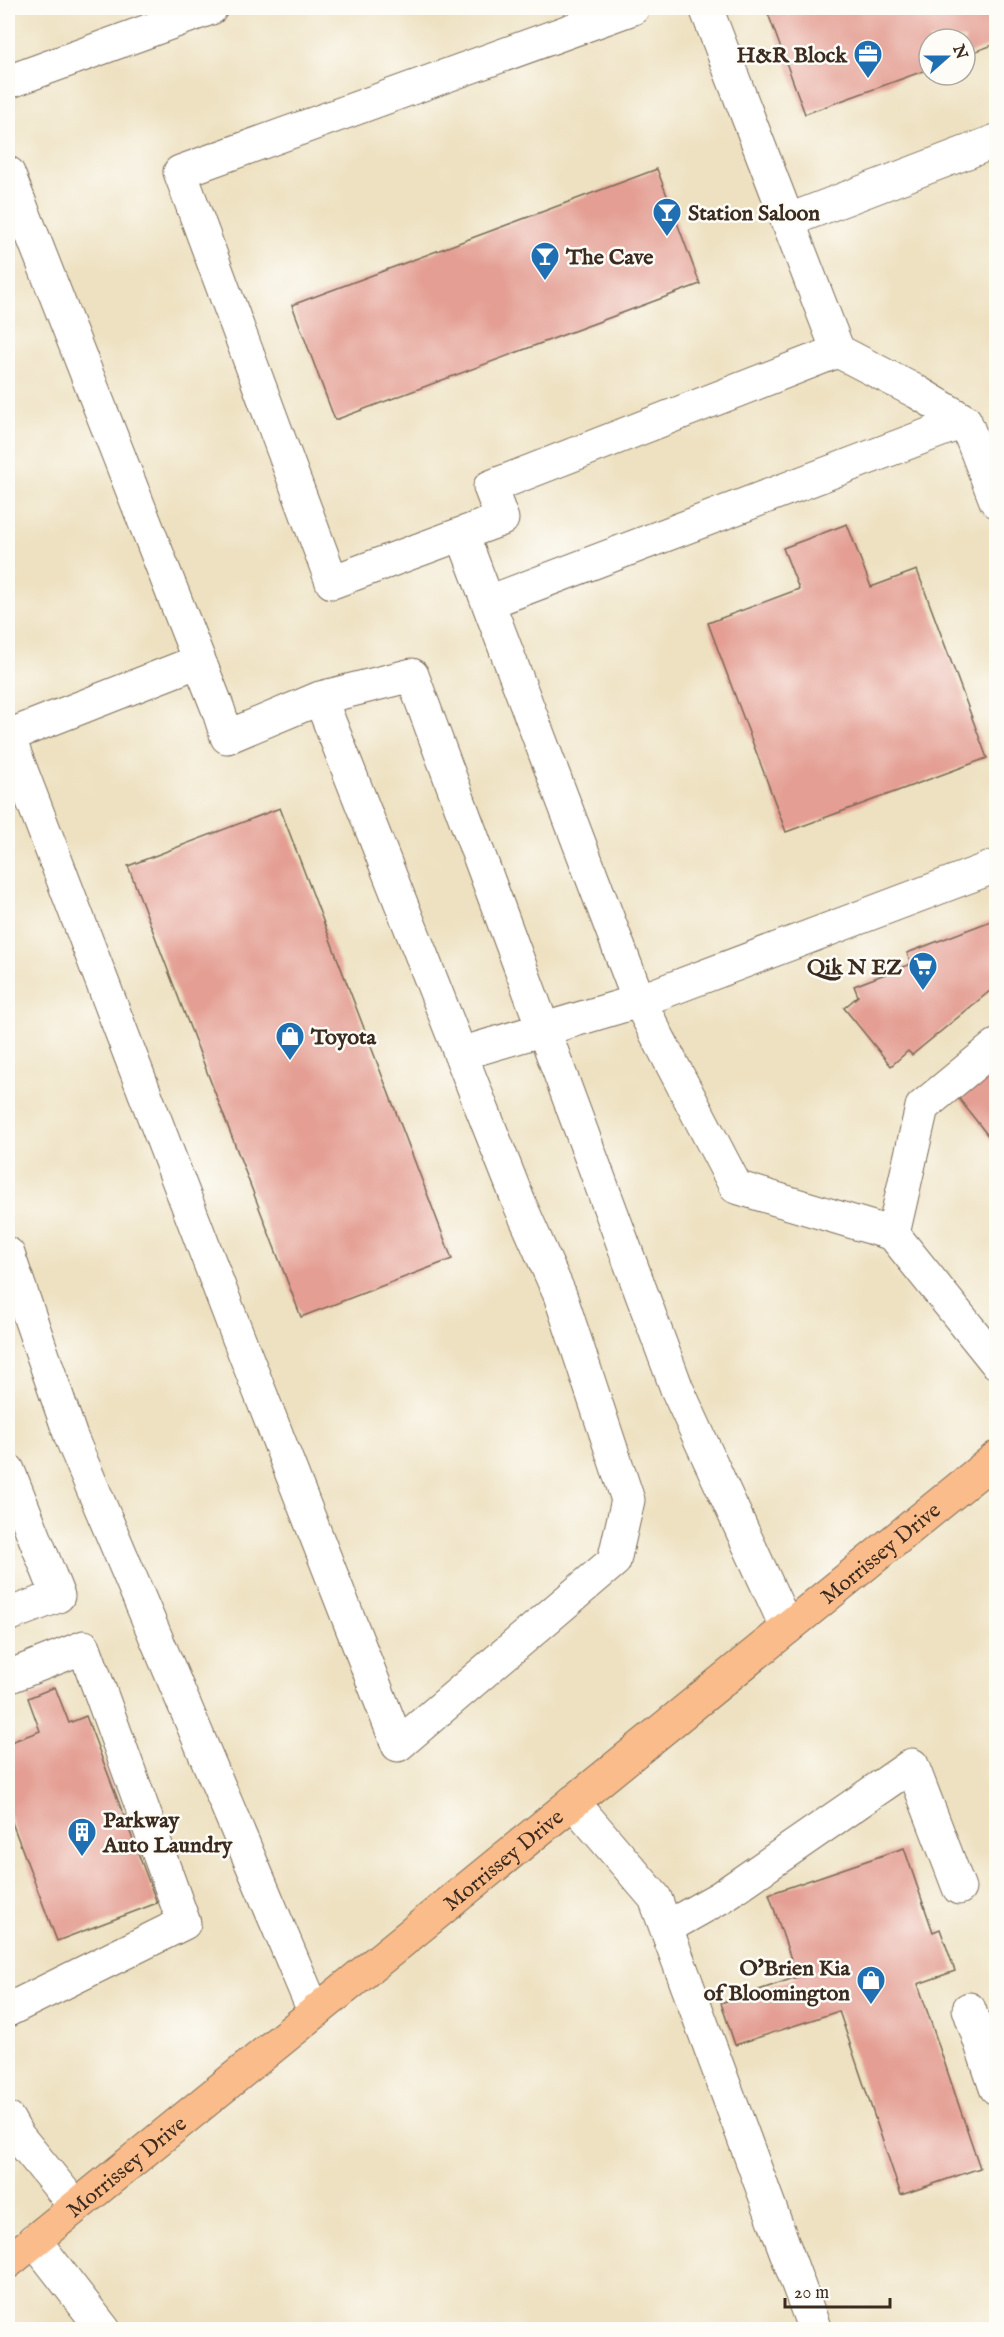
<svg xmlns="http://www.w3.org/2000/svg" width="1004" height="2337" font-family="'IM FELL English',serif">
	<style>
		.building { fill: #e49e93 }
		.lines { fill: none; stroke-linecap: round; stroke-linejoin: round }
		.minor-casing { stroke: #7a6a57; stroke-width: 35 }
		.major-casing { stroke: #7a6a57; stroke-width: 35 }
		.minor { stroke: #fff; stroke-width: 33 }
		.major { stroke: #f9bc8a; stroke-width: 33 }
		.labels { text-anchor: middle; stroke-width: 5; stroke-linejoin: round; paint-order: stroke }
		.poi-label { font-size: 22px; font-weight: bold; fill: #3b2a1e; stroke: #fdfcf7; text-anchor: start }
		.street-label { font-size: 22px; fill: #3b2a1e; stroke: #fdfcf7 }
	</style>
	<rect width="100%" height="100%" fill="#fdfcf7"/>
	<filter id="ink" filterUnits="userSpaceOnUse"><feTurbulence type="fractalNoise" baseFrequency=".0167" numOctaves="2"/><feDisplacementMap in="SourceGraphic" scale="12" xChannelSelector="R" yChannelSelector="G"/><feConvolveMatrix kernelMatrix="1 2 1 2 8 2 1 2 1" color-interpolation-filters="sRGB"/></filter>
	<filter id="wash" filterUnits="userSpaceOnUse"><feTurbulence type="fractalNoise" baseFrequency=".008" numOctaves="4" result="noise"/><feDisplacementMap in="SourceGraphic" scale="24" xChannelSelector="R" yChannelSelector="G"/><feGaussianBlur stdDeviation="1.35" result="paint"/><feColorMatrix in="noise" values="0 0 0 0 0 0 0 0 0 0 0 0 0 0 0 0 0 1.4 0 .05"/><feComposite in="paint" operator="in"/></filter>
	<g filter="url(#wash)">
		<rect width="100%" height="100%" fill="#eee1c1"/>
		<g id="blocks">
			<!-- building -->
			<path class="building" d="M 766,8 L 996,8 L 996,44 L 965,55 L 965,39 L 929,39 L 929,69 L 805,114 Z
				M 657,169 L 700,284 L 335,420 L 292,305 Z
				M 847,524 L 871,587 L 917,570 L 987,758 L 786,832 L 708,623 L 799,589 L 783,548 Z
				M 280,808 L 452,1259 L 301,1317 L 128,866 Z
				M 996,919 L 996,986 L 912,1055 L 908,1051 L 891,1066 L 844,1008 L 858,996 L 854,986 L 911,964 L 907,953 Z
				M 996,1057 L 996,1146 L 953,1091 Z
				M 55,1687 L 69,1723 L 86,1716 L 157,1903 L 57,1941 L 8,1812 L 8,1743 L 40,1731 L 28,1698 Z
				M 904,1848 L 933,1932 L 940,1929 L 955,1971 L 918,1984 L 980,2168 L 901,2195 L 839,2011 L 735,2045 L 721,2003 L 797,1977 L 769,1894 Z"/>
		</g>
	</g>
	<g filter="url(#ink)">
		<use href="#blocks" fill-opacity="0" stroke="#7a6a57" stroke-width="1.5"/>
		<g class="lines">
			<!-- minor casing -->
			<g class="minor-casing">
				<path id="minor" d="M 633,8 L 180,172 L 332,582 L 502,519 L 490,487 L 838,351
					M 8,82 L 211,8
					M 8,173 L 218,709 L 227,737 L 320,698 L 412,675 L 677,1389 L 787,1628
					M 787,221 L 996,141
					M 965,421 L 996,501
					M 462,534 L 639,1001 L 736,1187 L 893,1234 L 996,1362
					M 489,602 L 965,421 L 917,392 L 838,351 L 706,8
					M 199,661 L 8,736 L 234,1326 L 398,1745 L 614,1561 L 628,1500 L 560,1295 L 520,1205 L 320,698
					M 460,1054 L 639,1001 L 996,866
					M 893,1234 L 922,1107 L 996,1046
					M 8,1254 L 71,1437 L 314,2011
					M 8,1470 L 58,1596 L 8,1615
					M 8,1677 L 84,1647 L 184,1923 L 8,2010
					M 573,1802 L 655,1898 L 815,2330
					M 666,1928 L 721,1897 L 912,1765 L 959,1888
					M 969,2009 L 996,2088
					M 8,2119 L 17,2135 L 75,2206
					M 34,2240 L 104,2330"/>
			</g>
			<!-- major casing -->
			<g class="major-casing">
				<g id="major">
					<path id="s1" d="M 8,2262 L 996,1458"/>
				</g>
			</g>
			<!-- minor -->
			<use href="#minor" class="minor"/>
			<!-- major -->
			<use href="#major" class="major"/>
		</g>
	</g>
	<!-- icons -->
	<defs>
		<g id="office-pin" transform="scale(1.5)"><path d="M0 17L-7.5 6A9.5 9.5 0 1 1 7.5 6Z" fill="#1f6fb2" stroke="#fdfcf7"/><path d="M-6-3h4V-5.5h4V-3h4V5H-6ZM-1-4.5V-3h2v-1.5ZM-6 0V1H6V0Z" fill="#fff"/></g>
		<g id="bar-pin" transform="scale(1.5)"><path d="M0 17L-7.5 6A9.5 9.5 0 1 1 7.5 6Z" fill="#1f6fb2" stroke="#fdfcf7"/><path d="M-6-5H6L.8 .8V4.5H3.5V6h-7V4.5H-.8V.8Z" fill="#fff"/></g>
		<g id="supermarket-pin" transform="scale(1.5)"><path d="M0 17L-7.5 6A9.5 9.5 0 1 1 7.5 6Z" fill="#1f6fb2" stroke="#fdfcf7"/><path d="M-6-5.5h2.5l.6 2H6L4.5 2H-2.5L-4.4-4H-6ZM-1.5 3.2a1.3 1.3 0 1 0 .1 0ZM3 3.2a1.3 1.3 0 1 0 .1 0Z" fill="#fff"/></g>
		<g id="shop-pin" transform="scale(1.5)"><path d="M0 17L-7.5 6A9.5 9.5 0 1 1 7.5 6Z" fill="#1f6fb2" stroke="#fdfcf7"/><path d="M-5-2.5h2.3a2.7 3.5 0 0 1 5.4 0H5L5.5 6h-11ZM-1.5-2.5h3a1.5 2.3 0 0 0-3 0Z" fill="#fff"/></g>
		<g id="building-pin" transform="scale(1.5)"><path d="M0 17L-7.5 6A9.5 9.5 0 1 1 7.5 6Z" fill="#1f6fb2" stroke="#fdfcf7"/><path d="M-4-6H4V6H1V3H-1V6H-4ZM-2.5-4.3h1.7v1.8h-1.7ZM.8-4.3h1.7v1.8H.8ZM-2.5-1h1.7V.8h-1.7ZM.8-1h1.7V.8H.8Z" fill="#fff"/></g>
	</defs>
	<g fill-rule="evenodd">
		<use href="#office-pin" x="868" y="54"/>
		<use href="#bar-pin" x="667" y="212"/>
		<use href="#bar-pin" x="545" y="256"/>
		<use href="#supermarket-pin" x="923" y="966"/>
		<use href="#shop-pin" x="290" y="1036"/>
		<use href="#building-pin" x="82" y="1832"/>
		<use href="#shop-pin" x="871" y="1980"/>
	</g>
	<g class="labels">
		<!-- poi labels -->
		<g class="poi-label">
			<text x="847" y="62" text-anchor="end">H&amp;R Block</text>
			<text x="688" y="220">Station Saloon</text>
			<text x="566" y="264">The Cave</text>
			<text x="902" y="974" text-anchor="end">Qik N EZ</text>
			<text x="311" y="1044">Toyota</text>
			<text x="103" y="1827">Parkway<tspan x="103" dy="25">Auto Laundry</tspan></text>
			<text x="850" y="1975" text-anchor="end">O'Brien Kia<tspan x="850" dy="25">of Bloomington</tspan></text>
		</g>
		<!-- street labels -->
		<g class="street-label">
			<text dy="8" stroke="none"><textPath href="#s1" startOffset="1124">Morrissey Drive</textPath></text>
			<text dy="8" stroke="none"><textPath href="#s1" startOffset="638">Morrissey Drive</textPath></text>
			<text dy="8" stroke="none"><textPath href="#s1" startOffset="152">Morrissey Drive</textPath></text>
		</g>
	</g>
	<!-- margin -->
	<rect width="1004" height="2337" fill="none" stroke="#fdfcf7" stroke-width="30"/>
	<!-- north arrow -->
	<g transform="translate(947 57) rotate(69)"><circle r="28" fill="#fdfcf7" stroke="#afa8a0" stroke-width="1.5"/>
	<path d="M0-4.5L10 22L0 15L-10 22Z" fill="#1f6fb2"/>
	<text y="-9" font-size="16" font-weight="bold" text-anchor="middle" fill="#3b2a1e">N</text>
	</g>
	<!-- scale -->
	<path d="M785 2298v9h105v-9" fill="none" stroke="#3b2a1e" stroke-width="3"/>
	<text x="794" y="2298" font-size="18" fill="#3b2a1e" stroke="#fdfcf7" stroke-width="4.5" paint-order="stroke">20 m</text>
</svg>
